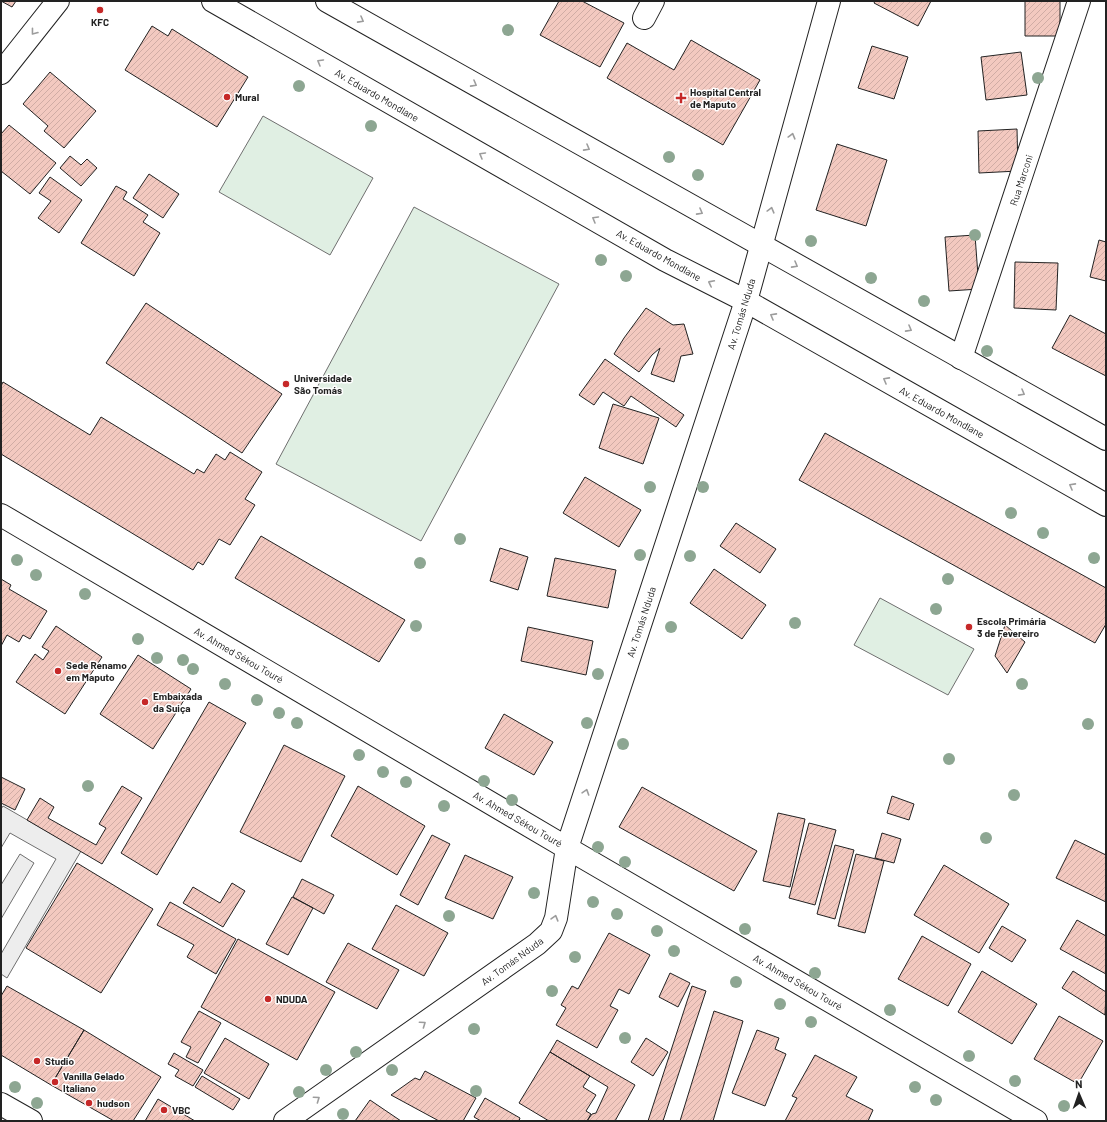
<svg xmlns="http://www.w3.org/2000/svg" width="1107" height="1122" font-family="Barlow,sans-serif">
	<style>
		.pitch { fill: #e0efe3; stroke: #6f6f6f }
		.parking { fill: #ededed; stroke: #6f6f6f }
		.building { fill: url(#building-hatch); stroke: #222 }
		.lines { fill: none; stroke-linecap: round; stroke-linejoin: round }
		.minor-casing { stroke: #222; stroke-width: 24 }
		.major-casing { stroke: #222; stroke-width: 24 }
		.minor { stroke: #fff; stroke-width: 22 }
		.major { stroke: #fff; stroke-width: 22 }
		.tree { fill: #8da692 }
		.oneway { stroke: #9c9c9c }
		.poi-dot { fill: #c62828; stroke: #fff; stroke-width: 1.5 }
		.labels { text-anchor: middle; stroke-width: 3; stroke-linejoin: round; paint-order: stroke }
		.poi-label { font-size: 10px; font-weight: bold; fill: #222; stroke: #fff; text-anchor: start }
		.street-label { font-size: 10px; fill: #222; stroke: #fff }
	</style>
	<defs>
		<pattern id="building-hatch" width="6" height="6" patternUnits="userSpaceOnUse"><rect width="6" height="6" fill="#f3c9c0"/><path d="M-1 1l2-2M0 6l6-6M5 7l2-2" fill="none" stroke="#d0aca5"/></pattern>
	</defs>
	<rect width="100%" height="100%" fill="#fff"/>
	<!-- pitch -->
	<path class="pitch" d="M 263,116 L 373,178 L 330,255 L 219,192 Z
		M 414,207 L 559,284 L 421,541 L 276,464 Z
		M 880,598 L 974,649 L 948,695 L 854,645 Z"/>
	<!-- parking -->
	<path class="parking" d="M 3,806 L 81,851 L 7,978 L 1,974 L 1,954 L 56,859 L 10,833 L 1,848 L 1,809 Z
		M 20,854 L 34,863 L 1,919 L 1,885 Z"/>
	<!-- building -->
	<path class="building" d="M 1,1 L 16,1 L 12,7 Z
		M 559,1 L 582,1 L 624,23 L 600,67 L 540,35 Z
		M 875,1 L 931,1 L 918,26 L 874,3 Z
		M 1025,1 L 1060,1 L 1060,36 L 1025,36 Z
		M 152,26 L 168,36 L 172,29 L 248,77 L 217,127 L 125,70 Z
		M 691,40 L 760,80 L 723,145 L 607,78 L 627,43 L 674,70 Z
		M 872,46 L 908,57 L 894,99 L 858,88 Z
		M 1021,52 L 1027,95 L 986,100 L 981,57 Z
		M 50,72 L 96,111 L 64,148 L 44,131 L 48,126 L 23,104 Z
		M 9,125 L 56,163 L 30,194 L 1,171 L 1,134 Z
		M 1017,129 L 1018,171 L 979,173 L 978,131 Z
		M 837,144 L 887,160 L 866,226 L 816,210 Z
		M 70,156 L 81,165 L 87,159 L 97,168 L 81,186 L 60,168 Z
		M 149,174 L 179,194 L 163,218 L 133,198 Z
		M 50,177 L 82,200 L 59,233 L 38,218 L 51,201 L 39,193 Z
		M 116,186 L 127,192 L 123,199 L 148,215 L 143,222 L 160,233 L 134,276 L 81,243 Z
		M 975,235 L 979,289 L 949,291 L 945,237 Z
		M 1099,240 L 1106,242 L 1106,281 L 1090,277 Z
		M 1015,262 L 1058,263 L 1056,310 L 1014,308 Z
		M 146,303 L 282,394 L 242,453 L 106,363 Z
		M 646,308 L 673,325 L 684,324 L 693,354 L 681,356 L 674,382 L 651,374 L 660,348 L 652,355 L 639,372 L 614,354 L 624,338 Z
		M 1070,315 L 1106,334 L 1106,376 L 1052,348 Z
		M 605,359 L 684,415 L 676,427 L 631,396 L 624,406 L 603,392 L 594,405 L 579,395 Z
		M 3,382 L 90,435 L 101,417 L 194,474 L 197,469 L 204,473 L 216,454 L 225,460 L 230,452 L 262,472 L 245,499 L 255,505 L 230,545 L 219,539 L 203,565 L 198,562 L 193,570 L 1,454 L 1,386 Z
		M 613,404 L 659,418 L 643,464 L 599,448 Z
		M 825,433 L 1106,588 L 1106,624 L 1095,643 L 799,480 Z
		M 585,477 L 641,510 L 619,547 L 563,513 Z
		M 736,523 L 776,549 L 760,573 L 720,546 Z
		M 261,536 L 405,620 L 379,662 L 235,578 Z
		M 500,548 L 528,557 L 518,590 L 490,581 Z
		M 555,558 L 616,570 L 608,608 L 547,596 Z
		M 714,569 L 766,605 L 742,639 L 690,603 Z
		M 1,579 L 11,585 L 9,589 L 47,611 L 30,639 L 23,635 L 19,642 L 7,635 L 1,646 Z
		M 1005,625 L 1025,642 L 1007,673 L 995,656 Z
		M 56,626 L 102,657 L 65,714 L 16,682 L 35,654 L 43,660 L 49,651 L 42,647 Z
		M 528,627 L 593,641 L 586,675 L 521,661 Z
		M 138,655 L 191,689 L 153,749 L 100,714 Z
		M 209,702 L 246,723 L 157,875 L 121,853 Z
		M 504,714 L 553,742 L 534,775 L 485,748 Z
		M 284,745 L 345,776 L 301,862 L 240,832 Z
		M 1,777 L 25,789 L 15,810 L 1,803 Z
		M 122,786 L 142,798 L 102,864 L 27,820 L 40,798 L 54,807 L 48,818 L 96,845 L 106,828 L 99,824 Z
		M 358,786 L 425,826 L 397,875 L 331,836 Z
		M 642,787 L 757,851 L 734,891 L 619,827 Z
		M 892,796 L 914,804 L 909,820 L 887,813 Z
		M 778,813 L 805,819 L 790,887 L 763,881 Z
		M 809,823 L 836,830 L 815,905 L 789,898 Z
		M 882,833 L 901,839 L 894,863 L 875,858 Z
		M 432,835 L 450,844 L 418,905 L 400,895 Z
		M 1075,840 L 1106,855 L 1106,902 L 1056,878 Z
		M 835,845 L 854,850 L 835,919 L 817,914 Z
		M 856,854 L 884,861 L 865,933 L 838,926 Z
		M 465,855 L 513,877 L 493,919 L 445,898 Z
		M 77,863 L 153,909 L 101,993 L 26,948 Z
		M 944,865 L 1009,904 L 979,953 L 914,915 Z
		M 302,879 L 334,895 L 324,914 L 293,897 Z
		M 232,883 L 245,891 L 223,927 L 183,903 L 193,887 L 220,903 Z
		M 292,897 L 313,908 L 288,955 L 266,944 Z
		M 170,902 L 236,939 L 216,974 L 187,957 L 194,945 L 157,925 Z
		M 396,905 L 448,933 L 424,976 L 372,949 Z
		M 1077,920 L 1106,936 L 1106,974 L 1060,949 Z
		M 1002,926 L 1026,940 L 1012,962 L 989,948 Z
		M 609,933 L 650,955 L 629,994 L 619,989 L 610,1006 L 618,1010 L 597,1048 L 556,1025 L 566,1008 L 561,1005 L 572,986 L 578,989 Z
		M 922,936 L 971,964 L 948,1006 L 898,979 Z
		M 238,939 L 335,992 L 297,1060 L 201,1007 Z
		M 348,943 L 399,970 L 377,1009 L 326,982 Z
		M 982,971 L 1037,1004 L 1012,1044 L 958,1012 Z
		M 1073,971 L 1106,992 L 1105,1015 L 1062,988 Z
		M 670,973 L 690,983 L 678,1007 L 659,997 Z
		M 7,986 L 84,1030 L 51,1085 L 1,1055 L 1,996 Z
		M 692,986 L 706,991 L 663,1121 L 648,1121 Z
		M 199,1011 L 221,1023 L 198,1063 L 186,1057 L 191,1047 L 181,1042 Z
		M 714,1011 L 743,1021 L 713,1121 L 680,1121 Z
		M 1059,1016 L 1103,1041 L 1078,1084 L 1034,1059 Z
		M 84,1030 L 161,1077 L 133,1121 L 114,1121 L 51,1085 Z
		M 757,1030 L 779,1038 L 775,1049 L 786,1054 L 765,1106 L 732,1093 Z
		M 225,1038 L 269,1064 L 249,1099 L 204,1073 Z
		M 646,1038 L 668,1052 L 653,1076 L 631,1062 Z
		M 557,1040 L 635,1085 L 615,1121 L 587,1121 L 592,1114 L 596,1113 L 608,1087 L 550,1052 Z
		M 550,1052 L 590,1076 L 583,1087 L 596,1095 L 586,1111 L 591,1114 L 587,1121 L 549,1121 L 519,1103 Z
		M 174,1053 L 203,1070 L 193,1086 L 175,1076 L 179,1070 L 168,1064 Z
		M 815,1055 L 857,1077 L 846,1096 L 873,1110 L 868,1121 L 785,1121 L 797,1098 L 792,1096 Z
		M 425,1071 L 476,1098 L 463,1121 L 439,1121 L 391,1095 L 415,1078 L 420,1080 Z
		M 202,1076 L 240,1099 L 233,1110 L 195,1087 Z
		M 485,1098 L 520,1118 L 519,1121 L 481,1121 L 474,1117 Z
		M 158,1099 L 195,1121 L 145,1121 Z
		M 370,1100 L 401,1121 L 355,1121 Z"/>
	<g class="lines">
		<!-- minor casing -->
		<g class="minor-casing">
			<path id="minor" d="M 644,18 L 653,1
				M 1,73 L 58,1
				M 961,358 L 1079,1
				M 1,515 L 567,848 L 1036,1121
				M 285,1121 L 537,944 L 551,931 L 556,918 L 567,848 L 746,301 L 829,1"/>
		</g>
		<!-- major casing -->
		<g class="major-casing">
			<path id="major" d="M 213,1 L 665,260 L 746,301 L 1106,505
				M 327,1 L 1106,439
				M 1,1104 L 31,1121"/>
		</g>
		<!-- minor -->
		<use href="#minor" class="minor"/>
		<!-- major -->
		<use href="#major" class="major"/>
	</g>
	<!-- trees -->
	<g class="tree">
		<circle cx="508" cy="30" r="6"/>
		<circle cx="1038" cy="78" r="6"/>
		<circle cx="299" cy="86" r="6"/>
		<circle cx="371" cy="126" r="6"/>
		<circle cx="669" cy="157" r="6"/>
		<circle cx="698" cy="175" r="6"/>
		<circle cx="975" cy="235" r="6"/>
		<circle cx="811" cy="241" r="6"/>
		<circle cx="601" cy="260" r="6"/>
		<circle cx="626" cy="276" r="6"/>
		<circle cx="871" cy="278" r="6"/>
		<circle cx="924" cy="301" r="6"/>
		<circle cx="987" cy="351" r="6"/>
		<circle cx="650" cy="487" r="6"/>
		<circle cx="703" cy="487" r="6"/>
		<circle cx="1011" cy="513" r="6"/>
		<circle cx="1043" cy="533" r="6"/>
		<circle cx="460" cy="539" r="6"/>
		<circle cx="640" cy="555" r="6"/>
		<circle cx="690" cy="556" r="6"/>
		<circle cx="1094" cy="558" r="6"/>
		<circle cx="17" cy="560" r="6"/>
		<circle cx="420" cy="563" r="6"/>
		<circle cx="36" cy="575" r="6"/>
		<circle cx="948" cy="579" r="6"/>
		<circle cx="85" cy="594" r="6"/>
		<circle cx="936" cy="609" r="6"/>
		<circle cx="795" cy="623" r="6"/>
		<circle cx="416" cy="626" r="6"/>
		<circle cx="671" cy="627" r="6"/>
		<circle cx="138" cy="639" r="6"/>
		<circle cx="157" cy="658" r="6"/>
		<circle cx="183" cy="660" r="6"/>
		<circle cx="193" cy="669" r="6"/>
		<circle cx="598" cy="674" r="6"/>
		<circle cx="225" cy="684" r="6"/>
		<circle cx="1022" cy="684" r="6"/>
		<circle cx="257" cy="700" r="6"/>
		<circle cx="279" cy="713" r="6"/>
		<circle cx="297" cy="723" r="6"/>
		<circle cx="587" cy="723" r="6"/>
		<circle cx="1088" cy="724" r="6"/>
		<circle cx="623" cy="744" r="6"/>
		<circle cx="359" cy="755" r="6"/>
		<circle cx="949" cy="759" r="6"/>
		<circle cx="383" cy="772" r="6"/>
		<circle cx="484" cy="781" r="6"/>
		<circle cx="406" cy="782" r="6"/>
		<circle cx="88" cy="786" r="6"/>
		<circle cx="1014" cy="795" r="6"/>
		<circle cx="512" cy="800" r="6"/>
		<circle cx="444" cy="806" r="6"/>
		<circle cx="986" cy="838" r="6"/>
		<circle cx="598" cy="847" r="6"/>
		<circle cx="625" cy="862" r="6"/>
		<circle cx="534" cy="893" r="6"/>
		<circle cx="593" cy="902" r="6"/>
		<circle cx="617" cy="914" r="6"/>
		<circle cx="449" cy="916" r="6"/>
		<circle cx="745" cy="929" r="6"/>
		<circle cx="657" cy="931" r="6"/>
		<circle cx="674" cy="951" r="6"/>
		<circle cx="575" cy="957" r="6"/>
		<circle cx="815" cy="973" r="6"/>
		<circle cx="736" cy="982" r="6"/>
		<circle cx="552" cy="991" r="6"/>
		<circle cx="780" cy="1004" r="6"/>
		<circle cx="890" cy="1010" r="6"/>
		<circle cx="811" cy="1022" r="6"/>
		<circle cx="474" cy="1029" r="6"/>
		<circle cx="625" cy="1038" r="6"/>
		<circle cx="356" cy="1052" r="6"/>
		<circle cx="969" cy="1056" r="6"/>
		<circle cx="326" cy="1070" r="6"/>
		<circle cx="392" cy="1070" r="6"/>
		<circle cx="1015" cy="1081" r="6"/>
		<circle cx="15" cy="1087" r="6"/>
		<circle cx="915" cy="1087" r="6"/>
		<circle cx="476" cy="1091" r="6"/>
		<circle cx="299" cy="1092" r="6"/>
		<circle cx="936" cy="1100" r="6"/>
		<circle cx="37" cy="1103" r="6"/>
		<circle cx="1064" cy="1106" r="6"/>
		<circle cx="343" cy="1114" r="6"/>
	</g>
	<!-- one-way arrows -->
	<defs><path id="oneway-chevron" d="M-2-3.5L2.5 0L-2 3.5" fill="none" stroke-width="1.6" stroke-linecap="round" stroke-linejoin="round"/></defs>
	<g class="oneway">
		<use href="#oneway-chevron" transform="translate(361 20) rotate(29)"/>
		<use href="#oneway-chevron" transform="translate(34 32) rotate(128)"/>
		<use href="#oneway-chevron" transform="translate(320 62) rotate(-150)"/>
		<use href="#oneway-chevron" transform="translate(474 84) rotate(29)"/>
		<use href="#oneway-chevron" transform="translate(792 136) rotate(-75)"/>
		<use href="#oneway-chevron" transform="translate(587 148) rotate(29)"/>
		<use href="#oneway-chevron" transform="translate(482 155) rotate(-150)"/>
		<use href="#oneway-chevron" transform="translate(771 210) rotate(-75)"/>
		<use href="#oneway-chevron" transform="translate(700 212) rotate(29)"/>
		<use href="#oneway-chevron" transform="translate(595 219) rotate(-150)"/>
		<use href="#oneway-chevron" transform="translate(795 265) rotate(29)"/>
		<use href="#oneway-chevron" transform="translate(711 283) rotate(-153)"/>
		<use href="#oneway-chevron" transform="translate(773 316) rotate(-151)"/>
		<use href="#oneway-chevron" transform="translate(909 329) rotate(29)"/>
		<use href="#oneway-chevron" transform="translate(886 380) rotate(-151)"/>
		<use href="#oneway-chevron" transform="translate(1022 393) rotate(29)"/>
		<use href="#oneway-chevron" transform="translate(1072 486) rotate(-151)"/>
		<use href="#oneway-chevron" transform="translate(586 792) rotate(-72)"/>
		<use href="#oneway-chevron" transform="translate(555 918) rotate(-74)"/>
		<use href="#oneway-chevron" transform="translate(423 1024) rotate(-35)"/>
		<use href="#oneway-chevron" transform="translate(317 1099) rotate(-35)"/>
	</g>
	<!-- markers -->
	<g class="poi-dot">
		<circle cx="100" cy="10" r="4"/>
		<circle cx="227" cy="97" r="4"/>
		<path d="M679 92h4v4h4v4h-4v4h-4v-4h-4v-4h4z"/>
		<circle cx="286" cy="384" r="4"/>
		<circle cx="969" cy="627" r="4"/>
		<circle cx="58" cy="671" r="4"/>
		<circle cx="145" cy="702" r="4"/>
		<circle cx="268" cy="999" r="4"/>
		<circle cx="37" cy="1061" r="4"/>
		<circle cx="55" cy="1082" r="4"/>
		<circle cx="89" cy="1103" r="4"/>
		<circle cx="164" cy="1110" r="4"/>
	</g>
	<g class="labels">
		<!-- poi labels -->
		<g class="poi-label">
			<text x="100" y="26" text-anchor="middle">KFC</text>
			<text x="690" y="96">Hospital Central<tspan x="690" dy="12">de Maputo</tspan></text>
			<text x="235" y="101">Mural</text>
			<text x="294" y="382">Universidade<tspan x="294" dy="12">São Tomás</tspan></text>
			<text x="977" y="625">Escola Primária<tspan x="977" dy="12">3 de Fevereiro</tspan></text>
			<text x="66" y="669">Sede Renamo<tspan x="66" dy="12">em Maputo</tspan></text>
			<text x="153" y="700">Embaixada<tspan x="153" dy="12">da Suiça</tspan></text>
			<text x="276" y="1003">NDUDA</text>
			<text x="45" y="1065">Studio</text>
			<text x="63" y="1080">Vanilla Gelado<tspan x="63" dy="12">Italiano</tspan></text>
			<text x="97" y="1107">hudson</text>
			<text x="172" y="1114">VBC</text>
		</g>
		<!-- street labels -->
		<g class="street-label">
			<text transform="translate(377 95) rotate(30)" y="4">Av. Eduardo Mondlane</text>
			<text transform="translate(1021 180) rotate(-72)" y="4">Rua Marconi</text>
			<text transform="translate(659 255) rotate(29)" y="4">Av. Eduardo Mondlane</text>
			<text transform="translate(741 314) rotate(-73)" y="4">Av. Tomás Nduda</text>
			<text transform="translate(942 412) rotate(29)" y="4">Av. Eduardo Mondlane</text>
			<text transform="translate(641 622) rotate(-72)" y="4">Av. Tomás Nduda</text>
			<text transform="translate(239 655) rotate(30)" y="4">Av. Ahmed Sékou Touré</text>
			<text transform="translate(518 819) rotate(30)" y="4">Av. Ahmed Sékou Touré</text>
			<text transform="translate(512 961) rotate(-36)" y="4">Av. Tomás Nduda</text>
			<text transform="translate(798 982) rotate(30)" y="4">Av. Ahmed Sékou Touré</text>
		</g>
	</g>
	<!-- border -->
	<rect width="1107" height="1122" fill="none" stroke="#222222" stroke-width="4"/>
	<!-- north arrow -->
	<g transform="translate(1079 1094) rotate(358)" stroke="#ffffff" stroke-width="3" paint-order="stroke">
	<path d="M0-3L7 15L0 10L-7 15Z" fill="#222222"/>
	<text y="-6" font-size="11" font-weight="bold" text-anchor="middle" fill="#222222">N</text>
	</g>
</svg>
